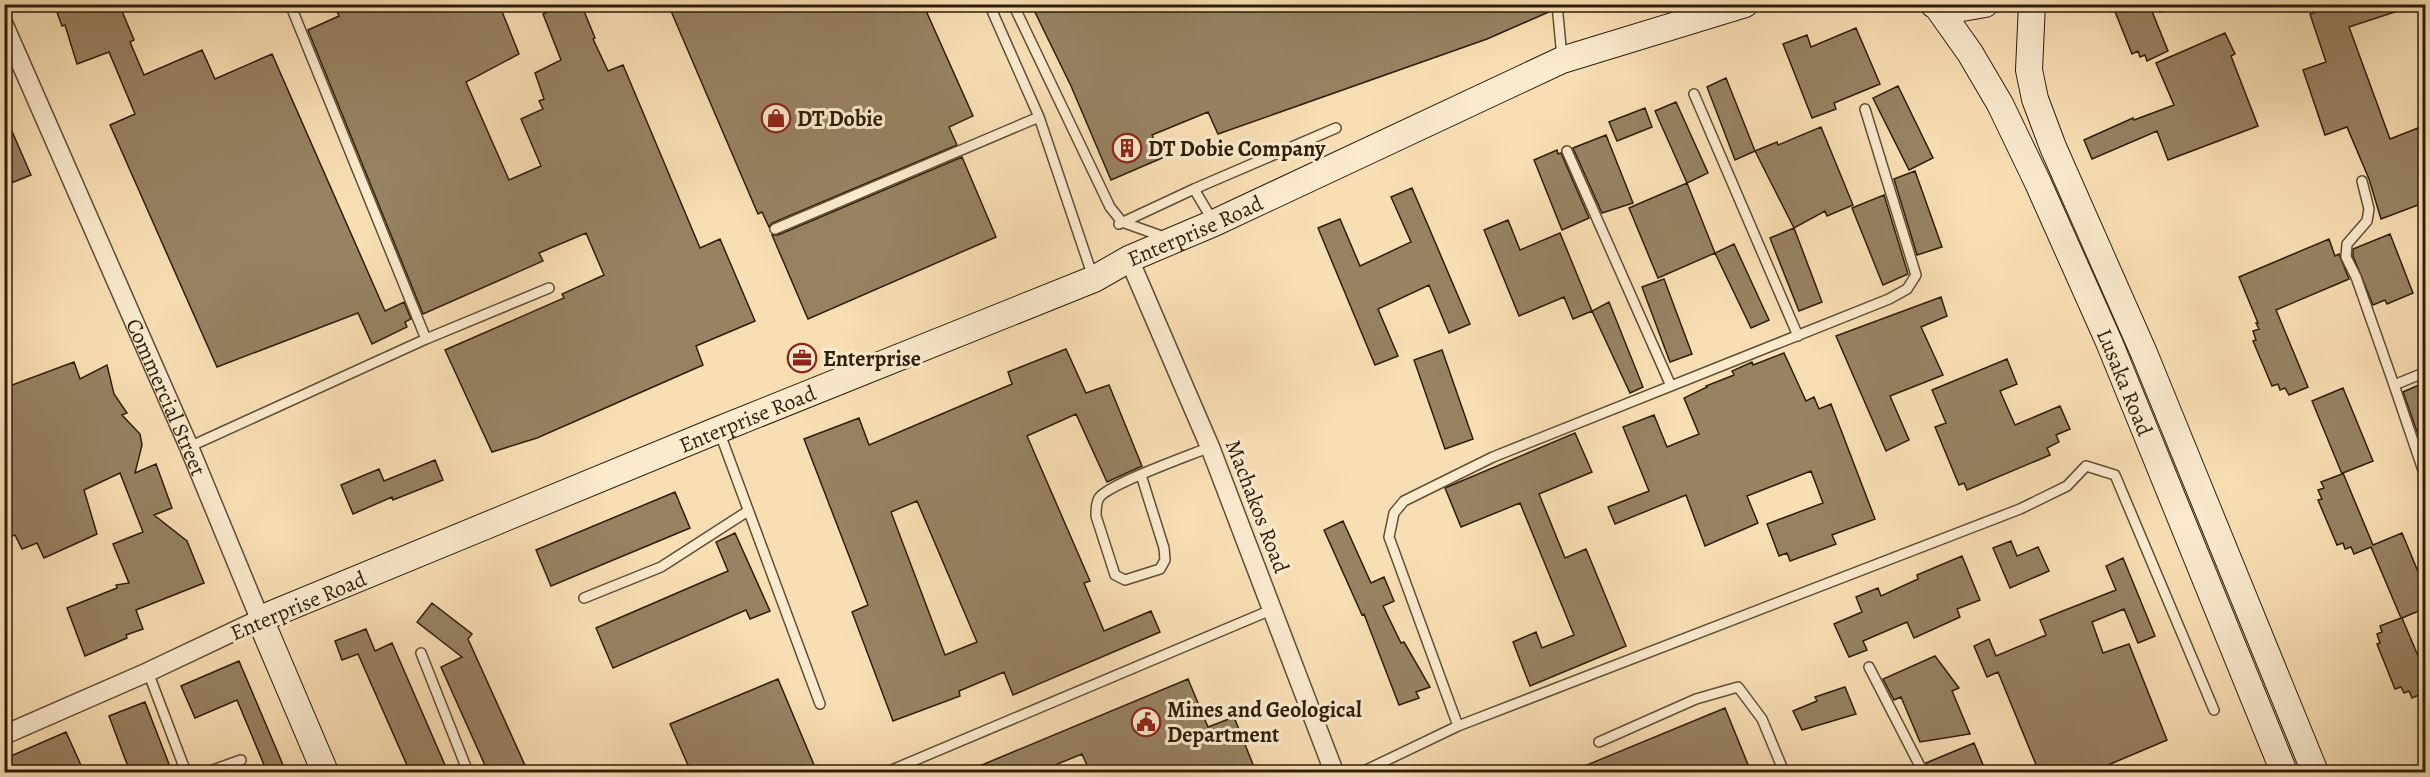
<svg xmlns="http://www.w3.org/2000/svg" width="2430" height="777" font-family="Alegreya,serif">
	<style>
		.building { fill: #978262; stroke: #2d1e0b; stroke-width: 1.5; fill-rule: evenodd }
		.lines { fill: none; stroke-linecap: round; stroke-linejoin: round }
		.lane-casing { stroke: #604e35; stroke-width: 12 }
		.street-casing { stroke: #604e35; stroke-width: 21 }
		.secondary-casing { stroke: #2d1e0b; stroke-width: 28 }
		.lane { stroke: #faeace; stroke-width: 9 }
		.street { stroke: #faeace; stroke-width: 18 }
		.secondary { stroke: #faeace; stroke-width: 26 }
		.labels { text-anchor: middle; stroke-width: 6; stroke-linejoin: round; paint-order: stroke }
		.poi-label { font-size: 22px; font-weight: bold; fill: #2d1e0b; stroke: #faeace; text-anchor: start }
		.street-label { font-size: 22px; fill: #2d1e0b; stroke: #faeace }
	</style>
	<rect width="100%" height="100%" fill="#f8dfb3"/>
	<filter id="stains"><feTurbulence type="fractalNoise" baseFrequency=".00333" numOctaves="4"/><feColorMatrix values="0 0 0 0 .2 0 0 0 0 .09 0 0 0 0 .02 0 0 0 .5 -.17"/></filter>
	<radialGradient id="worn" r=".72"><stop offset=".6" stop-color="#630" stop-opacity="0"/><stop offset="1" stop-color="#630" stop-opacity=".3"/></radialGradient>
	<!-- building -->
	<path class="building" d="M 54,4 L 119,4 L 134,40 L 130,42 L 144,75 L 202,50 L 215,79 L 272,54 L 385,311 L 404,302 L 411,319 L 405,322 L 407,327 L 372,344 L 358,313 L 217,367 L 110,125 L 135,114 L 109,52 L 77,64 L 65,25 L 62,26 Z
		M 334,4 L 499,4 L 519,54 L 466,82 L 509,180 L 541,166 L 521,119 L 543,109 L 539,101 L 544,99 L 535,73 L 561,60 L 543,14 L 566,4 L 581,4 L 595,38 L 593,39 L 608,71 L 623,65 L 700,248 L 720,239 L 755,321 L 696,346 L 703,365 L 537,438 L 492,452 L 445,350 L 564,298 L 562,294 L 604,275 L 586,233 L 539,253 L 543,261 L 423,314 L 308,30 L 339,16 Z
		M 668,4 L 923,4 L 973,116 L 949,127 L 957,145 L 772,223 L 769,227 L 762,212 L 758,214 Z
		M 1031,4 L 1550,4 L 1551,11 L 1487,39 L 1218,134 L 1208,112 L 1152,135 L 1162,158 L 1111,180 L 1071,86 Z
		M 2112,4 L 2149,4 L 2168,51 L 2147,61 L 2145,55 L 2140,57 L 2138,51 L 2132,54 Z
		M 2322,4 L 2406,4 L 2407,8 L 2349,27 L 2390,139 L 2418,128 L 2426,147 L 2426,202 L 2381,219 L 2369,179 L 2347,127 L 2325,135 L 2303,70 L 2326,62 L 2310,14 L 2323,10 Z
		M 1856,28 L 1880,84 L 1834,103 L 1836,109 L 1812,118 L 1783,44 L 1807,35 L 1811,47 Z
		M 2225,33 L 2235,54 L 2231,56 L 2258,126 L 2168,160 L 2157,131 L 2092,159 L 2084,140 L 2133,118 L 2134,120 L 2174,105 L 2156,63 Z
		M 1726,78 L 1755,151 L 1735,160 L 1707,87 Z
		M 1898,86 L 1933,158 L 1909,170 L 1873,98 Z
		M 1676,102 L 1708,173 L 1687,183 L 1655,111 Z
		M 1645,108 L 1652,127 L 1617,141 L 1609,122 Z
		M 4,113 L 31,175 L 4,186 Z
		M 1821,127 L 1853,205 L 1827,216 L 1825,211 L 1794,228 L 1755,151 L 1777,142 L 1778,145 Z
		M 1606,135 L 1633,203 L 1602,213 L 1573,148 Z
		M 1557,150 L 1558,154 L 1561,153 L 1589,218 L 1562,230 L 1534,160 Z
		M 962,157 L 996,237 L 808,319 L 772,235 L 778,235 Z
		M 1915,171 L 1942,247 L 1917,255 L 1894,179 Z
		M 1687,183 L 1715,253 L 1658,278 L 1629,208 Z
		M 1412,188 L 1470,324 L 1449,333 L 1429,285 L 1378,309 L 1398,356 L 1375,365 L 1318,228 L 1340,219 L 1360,266 L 1411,242 L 1391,197 Z
		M 1884,195 L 1908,274 L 1883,285 L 1852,208 Z
		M 1508,220 L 1520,250 L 1560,233 L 1592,311 L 1573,319 L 1564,297 L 1519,316 L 1484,230 Z
		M 1794,228 L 1822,302 L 1799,311 L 1770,238 Z
		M 2390,234 L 2413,293 L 2387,304 L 2385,300 L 2373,305 L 2353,256 L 2353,249 Z
		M 2329,239 L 2335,256 L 2339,254 L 2349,279 L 2276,310 L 2308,387 L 2289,395 L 2285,388 L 2280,390 L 2278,384 L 2272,386 L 2253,341 L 2256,340 L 2253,331 L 2259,329 L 2256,323 L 2258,323 L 2239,277 Z
		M 1734,244 L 1769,320 L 1751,328 L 1715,253 Z
		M 1664,279 L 1692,354 L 1670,362 L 1642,287 Z
		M 1941,297 L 1947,316 L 1921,327 L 1943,375 L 1890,396 L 1909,440 L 1886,451 L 1836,336 Z
		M 1609,302 L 1643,387 L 1630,393 L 1592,311 Z
		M 1066,349 L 1086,393 L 1109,385 L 1142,466 L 1107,482 L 1076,414 L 1027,436 L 1090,581 L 1084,583 L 1104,631 L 1151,611 L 1160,632 L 1013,695 L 1004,672 L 959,691 L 960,696 L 893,721 L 852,612 L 868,605 L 804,439 L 859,418 L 869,445 L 1012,384 L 1008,372 ZM 917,501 L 977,642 L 945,655 L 891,512 Z
		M 1442,350 L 1473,439 L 1445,449 L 1414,360 Z
		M 1784,353 L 1806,401 L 1814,397 L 1819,409 L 1831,404 L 1875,519 L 1832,535 L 1836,544 L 1790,561 L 1787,553 L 1779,556 L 1767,524 L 1823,503 L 1811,471 L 1747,496 L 1758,523 L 1705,546 L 1686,495 L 1615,524 L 1608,507 L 1649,491 L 1623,427 L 1654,415 L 1667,447 L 1699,434 L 1684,398 L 1707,387 L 1706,386 L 1734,375 L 1732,371 L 1752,362 L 1753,365 Z
		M 2007,359 L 2017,384 L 2000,391 L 2015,425 L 2060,406 L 2070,429 L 2056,435 L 2059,442 L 2047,448 L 2050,455 L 1967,490 L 1964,483 L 1959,485 L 1935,427 L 1946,423 L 1932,390 Z
		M 74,362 L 80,379 L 107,365 L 114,394 L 127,413 L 122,415 L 140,434 L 142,445 L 135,473 L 156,464 L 172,508 L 154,515 L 187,541 L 204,583 L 136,610 L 143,629 L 126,635 L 127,638 L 85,656 L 67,608 L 117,588 L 116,585 L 129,583 L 113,544 L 143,532 L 120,473 L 84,490 L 97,534 L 44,558 L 37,543 L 22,549 L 15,535 L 4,539 L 4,388 Z
		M 2426,382 L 2426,457 L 2403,392 Z
		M 2343,388 L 2373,461 L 2343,473 L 2373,545 L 2402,533 L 2426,591 L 2426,608 L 2402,618 L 2426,675 L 2426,692 L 2412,698 L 2409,691 L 2404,693 L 2401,687 L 2395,689 L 2377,644 L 2380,643 L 2377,634 L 2382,632 L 2380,626 L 2401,618 L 2371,547 L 2354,554 L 2351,547 L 2345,549 L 2343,543 L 2337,545 L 2318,500 L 2322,499 L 2318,490 L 2324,488 L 2321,482 L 2342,474 L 2312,401 Z
		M 1575,433 L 1592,472 L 1539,494 L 1565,558 L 1586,549 L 1626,646 L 1530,686 L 1513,642 L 1536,632 L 1542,648 L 1574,635 L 1520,503 L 1461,527 L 1445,488 Z
		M 435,460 L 443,480 L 393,500 L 392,497 L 353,514 L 341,485 L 379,469 L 384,481 Z
		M 675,492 L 690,528 L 551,586 L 536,550 Z
		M 1343,521 L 1371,583 L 1384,577 L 1394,601 L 1383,606 L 1401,643 L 1404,642 L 1430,687 L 1416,692 L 1419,698 L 1399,705 L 1364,614 L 1362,615 L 1324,530 Z
		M 735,533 L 770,611 L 750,619 L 746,610 L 613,668 L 596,628 L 728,571 L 716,542 Z
		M 2011,541 L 2017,556 L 2038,547 L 2049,571 L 2010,588 L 1993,548 Z
		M 1962,556 L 1980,600 L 1957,609 L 1960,617 L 1914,638 L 1907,622 L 1863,641 L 1867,650 L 1849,657 L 1834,624 L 1862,612 L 1856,597 L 1878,588 L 1881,596 L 1918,579 L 1917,575 Z
		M 2123,558 L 2155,636 L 2138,643 L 2124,609 L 2092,622 L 2103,653 L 2129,644 L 2167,740 L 2101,768 L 2103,772 L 2039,772 L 1998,672 L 1987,677 L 1974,646 L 1989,639 L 1996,656 L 2046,635 L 2040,620 L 2116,590 L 2106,566 Z
		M 432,603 L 472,634 L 468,639 L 528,772 L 488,772 L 441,667 L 462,657 L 417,622 Z
		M 366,629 L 375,651 L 392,643 L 448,772 L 410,772 L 358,654 L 342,660 L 335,641 Z
		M 1935,656 L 1959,688 L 1952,691 L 1970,734 L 1920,742 L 1901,697 L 1894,700 L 1883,679 Z
		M 239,661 L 286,772 L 267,772 L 237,700 L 195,718 L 181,686 Z
		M 778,679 L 817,772 L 691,772 L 670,724 Z
		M 1188,679 L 1208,727 L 1234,717 L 1256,772 L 1090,772 L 1082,754 L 1038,772 L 965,772 Z
		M 1845,687 L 1856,714 L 1802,730 L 1793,711 L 1817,701 L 1815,697 Z
		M 145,702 L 172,772 L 130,772 L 109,716 Z
		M 1725,708 L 1751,772 L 1570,772 Z
		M 66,732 L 84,772 L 4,772 L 4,759 Z
		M 1974,743 L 1986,772 L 1930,772 L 1926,763 Z"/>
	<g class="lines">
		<!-- lane casing -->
		<g class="lane-casing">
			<path id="lane" d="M 290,4 L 426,339
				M 989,4 L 1039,117 L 1093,277
				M 1013,4 L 1110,207 L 1122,222 L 1167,238
				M 1557,4 L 1562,58
				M 2161,7 L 2167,4
				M 1694,94 L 1798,336
				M 1567,151 L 1671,386
				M 2362,181 L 2369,209 L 2367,221 L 2347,244 L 2346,257 L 2356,277 L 2394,385
				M 1194,189 L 1213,221
				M 1119,224 L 1194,189 L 1336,128
				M 775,229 L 1039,117
				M 2426,372 L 2394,385 L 2426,479
				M 719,431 L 820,704
				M 189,447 L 426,339 L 549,288
				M 1141,475 L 1164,548 L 1165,560 L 1160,569 L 1125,580 L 1115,575 L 1096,516 C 1096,510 1096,503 1099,498 C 1108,484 1191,455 1210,447
				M 584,598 L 661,567 L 748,511
				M 421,653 L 468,772
				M 1869,667 L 1923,772
				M 148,672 L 184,767 L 190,772
				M 1458,726 L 1389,537 L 1394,513 L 1404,501 L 1493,457 L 1889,299 L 1907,289 L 1916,275 L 1865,109
				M 1599,742 L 1696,699 L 1738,687 L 1762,719 L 1784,772
				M 207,772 L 241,760
				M 887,772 L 1271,610
				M 1362,772 L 1458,726 L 2020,509 L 2067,486 L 2086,466 L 2115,475 L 2214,710"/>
		</g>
		<!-- street casing -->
		<g class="street-casing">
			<g id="street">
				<path id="s1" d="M 4,25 L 189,447 L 260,619 L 148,672 L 4,735"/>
				<path d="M 1129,259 L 1210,447 L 1334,772"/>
			</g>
		</g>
		<!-- secondary casing -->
		<g class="secondary-casing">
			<g id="secondary">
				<path d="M 1933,4 L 1962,8 L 1985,4"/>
				<path d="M 2032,4 L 2029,70 L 2035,99 L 2053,147 L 2144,353 L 2315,772"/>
				<path id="s2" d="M 1936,5 L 1970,53 L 2000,104 L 2038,183 L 2109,342 L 2284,772"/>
				<path id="s3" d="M 325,772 L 260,619 L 718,430 L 1094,279 L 1129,259 L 1214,223 L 1562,60 L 1745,4"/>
			</g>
		</g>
		<!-- lane -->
		<use href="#lane" class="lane"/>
		<!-- street -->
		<use href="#street" class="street"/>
		<!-- secondary -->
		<use href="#secondary" class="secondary"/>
	</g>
	<!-- icons -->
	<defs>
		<g id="shop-ring" transform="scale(1.5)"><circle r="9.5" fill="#faeace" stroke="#8f2418" stroke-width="1.5"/><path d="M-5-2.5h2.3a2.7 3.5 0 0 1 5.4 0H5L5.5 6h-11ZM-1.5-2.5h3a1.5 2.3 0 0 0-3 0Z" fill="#8f2418"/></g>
		<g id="building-ring" transform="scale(1.5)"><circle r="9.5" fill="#faeace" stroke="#8f2418" stroke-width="1.5"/><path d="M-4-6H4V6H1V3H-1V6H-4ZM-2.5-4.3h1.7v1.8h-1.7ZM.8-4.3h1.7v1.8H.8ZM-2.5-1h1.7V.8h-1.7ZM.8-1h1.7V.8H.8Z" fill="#8f2418"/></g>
		<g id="office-ring" transform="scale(1.5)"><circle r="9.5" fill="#faeace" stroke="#8f2418" stroke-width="1.5"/><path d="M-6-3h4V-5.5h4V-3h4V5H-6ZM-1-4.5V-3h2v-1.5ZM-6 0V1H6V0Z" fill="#8f2418"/></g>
		<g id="civic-ring" transform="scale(1.5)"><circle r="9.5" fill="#faeace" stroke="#8f2418" stroke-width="1.5"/><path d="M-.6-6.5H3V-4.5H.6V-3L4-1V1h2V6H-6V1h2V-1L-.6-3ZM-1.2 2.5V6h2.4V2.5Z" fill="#8f2418"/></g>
	</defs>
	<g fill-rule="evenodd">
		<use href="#shop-ring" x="776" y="118"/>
		<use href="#building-ring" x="1127" y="148"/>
		<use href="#office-ring" x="802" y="358"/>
		<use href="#civic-ring" x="1146" y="722"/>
	</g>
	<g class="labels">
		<!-- poi labels -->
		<g class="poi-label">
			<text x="797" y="126">DT Dobie</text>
			<text x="1148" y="156">DT Dobie Company</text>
			<text x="823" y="366">Enterprise</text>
			<text x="1167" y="717">Mines and Geological<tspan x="1167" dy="25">Department</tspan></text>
		</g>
		<!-- street labels -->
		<g class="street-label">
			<text dy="8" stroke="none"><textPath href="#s3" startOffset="1179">Enterprise Road</textPath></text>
			<text dy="8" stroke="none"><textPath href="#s2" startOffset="423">Lusaka Road</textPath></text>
			<text dy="8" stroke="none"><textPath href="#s1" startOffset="406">Commercial Street</textPath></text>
			<text dy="8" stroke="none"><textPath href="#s3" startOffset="693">Enterprise Road</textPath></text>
			<text transform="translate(1258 506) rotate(69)" y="8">Machakos Road</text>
			<text transform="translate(298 605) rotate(-23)" y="8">Enterprise Road</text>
		</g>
	</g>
	<!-- margin -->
	<rect width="2430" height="777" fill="none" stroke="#f8dfb3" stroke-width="24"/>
	<rect x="6" y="6" width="2418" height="765" fill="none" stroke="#2d1e0b" stroke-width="3"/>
	<rect x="12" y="12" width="2406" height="753" fill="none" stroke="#2d1e0b" stroke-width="1.5"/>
	<rect width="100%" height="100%" filter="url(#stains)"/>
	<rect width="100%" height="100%" fill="url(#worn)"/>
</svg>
